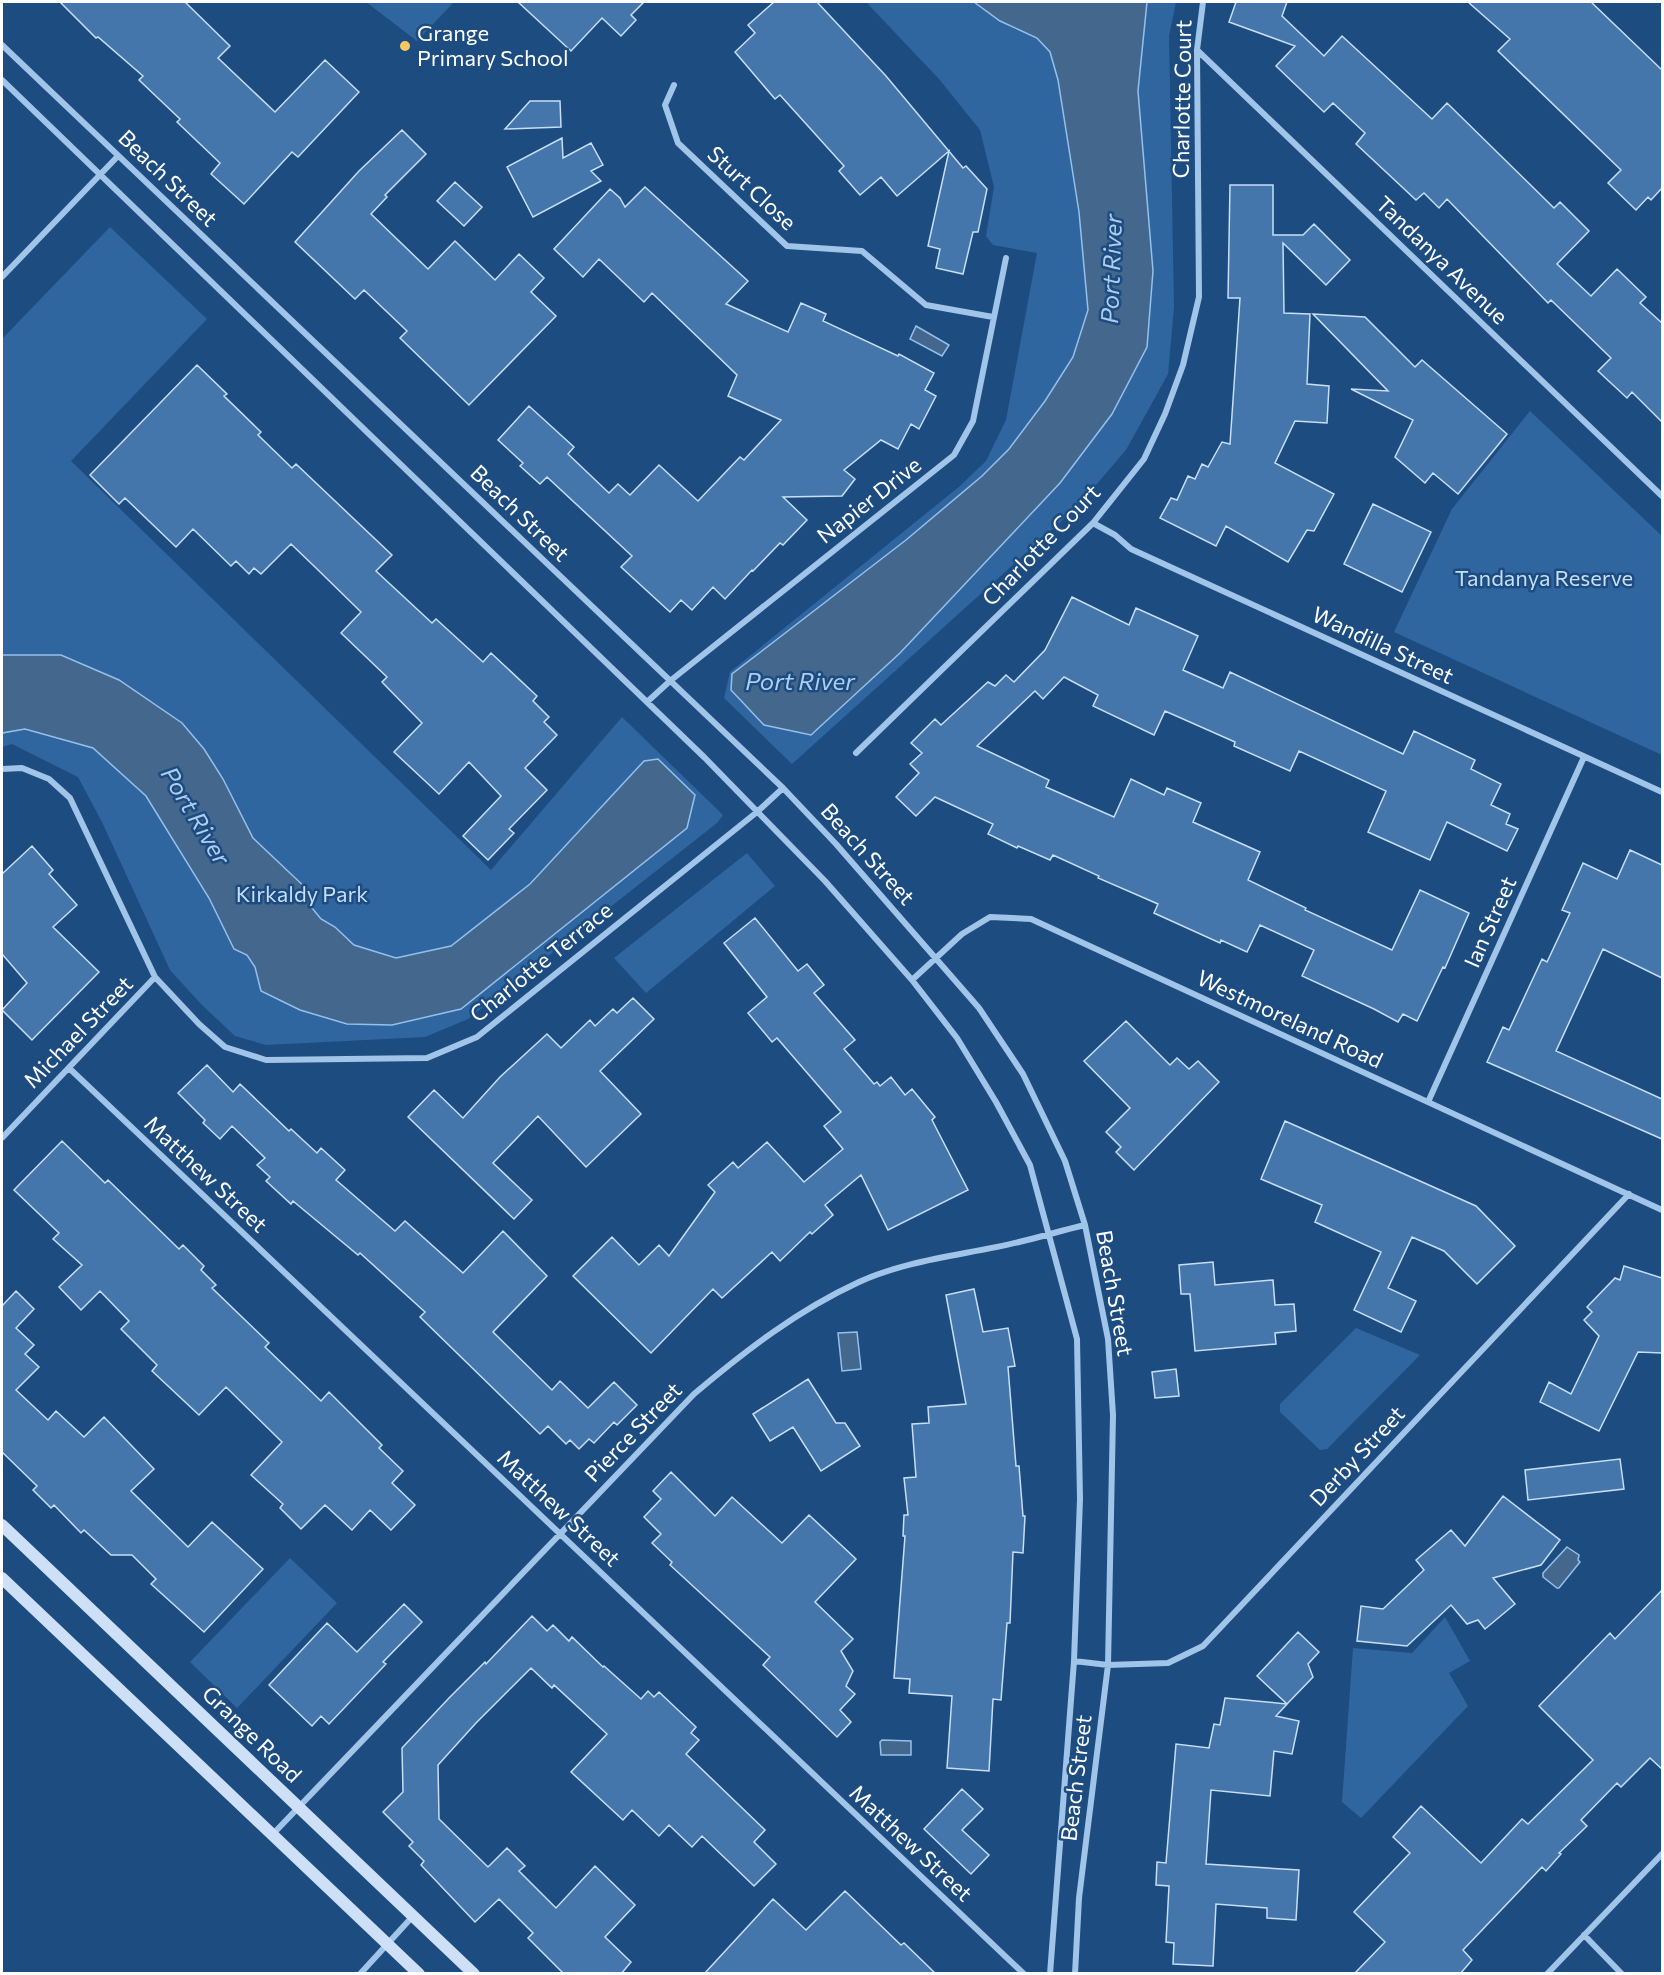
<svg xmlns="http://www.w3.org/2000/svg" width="1664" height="1975" font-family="Commissioner,sans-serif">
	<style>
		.green { fill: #3066a0 }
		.water { fill: #44678e; stroke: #95c0eb; stroke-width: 1.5 }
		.building { fill: #4576ab; stroke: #c6def7; stroke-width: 1.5 }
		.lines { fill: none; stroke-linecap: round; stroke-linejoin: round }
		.minor { stroke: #a1c4e9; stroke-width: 6 }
		.secondary { stroke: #cde0f7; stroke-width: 12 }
		.poi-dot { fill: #f9c85f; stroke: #1d4c81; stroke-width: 2 }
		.labels { text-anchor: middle; stroke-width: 5; stroke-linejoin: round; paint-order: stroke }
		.poi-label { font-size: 22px; fill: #fff; stroke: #1d4c81; text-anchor: start }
		.street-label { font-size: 22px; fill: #fff; stroke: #1d4c81 }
		.park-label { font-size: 22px; fill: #c6def7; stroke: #1d4c81 }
		.water-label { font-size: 24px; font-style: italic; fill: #adcef1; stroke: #1d4c81 }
	</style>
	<rect width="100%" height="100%" fill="#1d4c81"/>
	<!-- green -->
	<path class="green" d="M 366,2 L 454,2 L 417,41 Z
		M 866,2 L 1176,2 L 1169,36 L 1174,307 L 1168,374 L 1126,450 L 1078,506 L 792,764 L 724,698 L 730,672 L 960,486 L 986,461 L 1006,420 L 1037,253 L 993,245 L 986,236 L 994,187 L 980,130 L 939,79 Z
		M 110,227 L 207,319 L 71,461 L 491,870 L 622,717 L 723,815 L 717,823 L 468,1019 L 425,1037 L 266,1045 L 235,1036 L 202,1005 L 170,970 L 102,822 L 78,777 L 12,744 L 2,747 L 2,339 Z
		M 1530,411 L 1662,536 L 1662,755 L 1394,632 L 1452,509 Z
		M 747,853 L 775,886 L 646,993 L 614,958 Z
		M 1356,1328 L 1420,1355 L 1327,1449 L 1320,1450 L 1280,1412 L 1280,1404 Z
		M 290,1558 L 337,1603 L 237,1708 L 190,1662 Z
		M 1445,1617 L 1470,1661 L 1449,1673 L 1468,1706 L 1361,1818 L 1342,1802 L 1353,1648 L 1412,1653 Z"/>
	<!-- water -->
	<path class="water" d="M 974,2 L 1147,2 L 1138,91 L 1153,271 L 1147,347 L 1112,414 L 1060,483 L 900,653 L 811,735 L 764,725 L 731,690 L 732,674 L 906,540 L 982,476 L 1009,449 L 1045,401 L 1073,357 L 1088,310 L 1079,212 L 1058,80 L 1050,52 L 1037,38 L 1000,21 Z
		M 916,326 L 949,345 L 942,356 L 910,339 Z
		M 2,655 L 61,655 L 119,680 L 182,723 L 204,749 L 223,779 L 253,838 L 309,891 L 312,908 L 321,919 L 335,927 L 354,945 L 396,958 L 451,946 L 530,884 L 644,761 L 658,759 L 695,795 L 687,828 L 461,1009 L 392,1025 L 347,1024 L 300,1010 L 261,991 L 255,967 L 247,955 L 234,949 L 209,898 L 146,796 L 93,748 L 25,729 L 2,733 Z
		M 857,1332 L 861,1369 L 842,1371 L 838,1333 Z
		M 1567,1547 L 1579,1555 L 1578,1560 L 1580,1562 L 1559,1588 L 1557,1588 L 1543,1577 L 1543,1573 Z
		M 882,1740 L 911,1741 L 911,1755 L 881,1755 L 880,1742 Z"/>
	<!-- building -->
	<path class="building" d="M 60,2 L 185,2 L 230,46 L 218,58 L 275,112 L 325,60 L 359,92 L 298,157 L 292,152 L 244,204 L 211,174 L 220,163 L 177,122 L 180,119 L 139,80 L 143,76 L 98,37 L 96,38 Z
		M 518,2 L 644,2 L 631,15 L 636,20 L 621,36 L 602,18 L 571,51 Z
		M 774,2 L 817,2 L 886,76 L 963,168 L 966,166 L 987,189 L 978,232 L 973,232 L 963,274 L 936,268 L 940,249 L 928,246 L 949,151 L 897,196 L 881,177 L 860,195 L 839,171 L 844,166 L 780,95 L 775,99 L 735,52 L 755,33 L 748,25 Z
		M 1236,2 L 1287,2 L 1282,16 L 1324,56 L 1342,36 L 1432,119 L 1447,103 L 1554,208 L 1560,202 L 1589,231 L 1557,264 L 1591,296 L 1617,269 L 1646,297 L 1640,303 L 1662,323 L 1662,422 L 1632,392 L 1627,398 L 1598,371 L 1611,358 L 1551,300 L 1548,303 L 1447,199 L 1439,208 L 1424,193 L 1416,200 L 1356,144 L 1365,133 L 1333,103 L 1324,112 L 1276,66 L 1295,46 L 1229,22 Z
		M 1468,2 L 1591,2 L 1662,70 L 1662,188 L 1651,200 L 1648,197 L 1636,210 L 1608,183 L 1621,170 L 1498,51 L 1510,39 Z
		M 530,101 L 560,101 L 561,127 L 505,129 Z
		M 402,130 L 426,154 L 385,195 L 387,197 L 371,214 L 428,269 L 455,241 L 495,280 L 519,254 L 544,278 L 531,292 L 556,316 L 469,405 L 400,338 L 407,331 L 364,290 L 355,299 L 295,242 L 359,171 Z
		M 562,138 L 563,158 L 591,143 L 603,165 L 591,171 L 601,181 L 533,217 L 507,167 Z
		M 455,182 L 482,207 L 464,226 L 437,201 Z
		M 1230,185 L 1273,185 L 1273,235 L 1303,235 L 1314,224 L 1350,260 L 1326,285 L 1283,243 L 1284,313 L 1310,314 L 1307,384 L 1329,386 L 1327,423 L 1295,421 L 1275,463 L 1334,494 L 1314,531 L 1307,530 L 1288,562 L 1226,526 L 1216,546 L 1160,518 L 1171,498 L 1177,500 L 1188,476 L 1195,479 L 1202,464 L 1208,467 L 1222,442 L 1230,444 L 1240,298 L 1228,298 Z
		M 645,187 L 748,281 L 726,304 L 788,332 L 801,303 L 826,314 L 823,321 L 898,356 L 899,354 L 934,373 L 925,390 L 936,396 L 919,429 L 911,424 L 898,449 L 881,440 L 844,470 L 855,479 L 842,496 L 783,497 L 807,520 L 783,545 L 780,543 L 753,571 L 752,570 L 725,599 L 713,587 L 692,610 L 681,600 L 670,612 L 621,567 L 632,556 L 547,477 L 540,484 L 520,466 L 523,463 L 498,440 L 529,406 L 574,447 L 568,454 L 609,493 L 618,484 L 630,495 L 659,465 L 698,501 L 740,457 L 744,460 L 781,420 L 728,396 L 737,375 L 652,293 L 644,302 L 599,259 L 583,277 L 554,249 L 610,189 L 620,198 L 625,207 Z
		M 1313,314 L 1365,317 L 1415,367 L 1422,360 L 1507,434 L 1458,494 L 1433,473 L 1425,483 L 1395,457 L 1413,420 L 1351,389 L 1388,391 Z
		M 197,365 L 227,394 L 224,396 L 261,432 L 258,435 L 292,468 L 296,464 L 392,555 L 376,571 L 432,623 L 436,619 L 483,662 L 491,653 L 537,696 L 533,701 L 549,717 L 544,722 L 557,735 L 525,768 L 547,790 L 509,829 L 514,833 L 488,860 L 463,836 L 501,796 L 469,762 L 439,794 L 394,752 L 422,723 L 382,682 L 387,677 L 341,633 L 361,612 L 315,567 L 291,544 L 261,574 L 254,568 L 249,574 L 236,561 L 231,566 L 193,529 L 176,547 L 125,498 L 119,504 L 90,475 Z
		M 1373,504 L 1431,532 L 1402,592 L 1344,564 Z
		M 1072,597 L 1129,625 L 1136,608 L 1198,636 L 1183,670 L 1223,688 L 1230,672 L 1403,754 L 1414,731 L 1475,760 L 1471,769 L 1501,784 L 1491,805 L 1510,814 L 1506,824 L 1518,829 L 1507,851 L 1447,822 L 1430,860 L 1368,832 L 1386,791 L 1299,751 L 1290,771 L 1234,746 L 1235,742 L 1165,711 L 1154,735 L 1093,706 L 1098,695 L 1064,677 L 1043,699 L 1035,691 L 977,746 L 1049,780 L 1046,787 L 1114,817 L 1131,779 L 1164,795 L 1167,788 L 1201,803 L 1193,822 L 1260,852 L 1248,880 L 1306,908 L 1305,910 L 1392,950 L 1420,890 L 1469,913 L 1445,968 L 1443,967 L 1417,1021 L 1403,1014 L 1398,1022 L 1374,1009 L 1302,976 L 1314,950 L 1260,925 L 1247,952 L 1221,940 L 1220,943 L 1154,913 L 1158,904 L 1098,878 L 1099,876 L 1053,855 L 1050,860 L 1018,846 L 1017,848 L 988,834 L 993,824 L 935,797 L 916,816 L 896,797 L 919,773 L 910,764 L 922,753 L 911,743 L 935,719 L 941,725 L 988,682 L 995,686 L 1006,675 L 1014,682 L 1045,650 Z
		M 32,846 L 53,870 L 49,874 L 77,905 L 53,927 L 99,972 L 32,1040 L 2,1010 L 27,983 L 2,954 L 2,874 Z
		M 1630,850 L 1662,865 L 1662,978 L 1603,949 L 1556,1051 L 1662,1099 L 1662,1139 L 1487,1062 L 1503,1027 L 1509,1030 L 1542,959 L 1547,962 L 1570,913 L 1562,910 L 1583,863 L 1617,879 Z
		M 755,918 L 798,971 L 807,964 L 824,985 L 814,993 L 855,1040 L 844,1049 L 874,1084 L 877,1082 L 880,1086 L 891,1077 L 905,1095 L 912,1089 L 935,1117 L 932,1120 L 968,1190 L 888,1230 L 861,1175 L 825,1205 L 833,1215 L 812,1234 L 810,1232 L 780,1261 L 772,1252 L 722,1298 L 713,1289 L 651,1353 L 573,1276 L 612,1237 L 639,1265 L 659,1245 L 669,1256 L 715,1192 L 708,1185 L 733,1162 L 738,1168 L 767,1142 L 804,1182 L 843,1149 L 824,1126 L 841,1112 L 777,1038 L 772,1042 L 748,1013 L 767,997 L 724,943 Z
		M 633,998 L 654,1019 L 600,1071 L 641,1114 L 586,1167 L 538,1116 L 493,1163 L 532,1200 L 514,1219 L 408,1117 L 434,1090 L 463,1118 L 500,1077 L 547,1034 L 561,1048 L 590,1020 L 595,1026 L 613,1009 L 617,1013 Z
		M 1126,1021 L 1170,1065 L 1177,1058 L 1189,1069 L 1198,1061 L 1219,1082 L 1134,1170 L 1116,1152 L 1121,1147 L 1106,1132 L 1130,1108 L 1084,1061 Z
		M 207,1065 L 233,1092 L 240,1084 L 289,1131 L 291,1129 L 317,1153 L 321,1148 L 345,1170 L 336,1180 L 395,1231 L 405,1221 L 463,1273 L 503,1231 L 547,1276 L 493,1332 L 552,1390 L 560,1381 L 588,1408 L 614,1382 L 637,1405 L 617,1425 L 614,1422 L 594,1443 L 589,1439 L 579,1449 L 570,1440 L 566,1444 L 548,1426 L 540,1434 L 420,1317 L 425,1312 L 360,1253 L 358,1255 L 293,1201 L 291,1204 L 266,1181 L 270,1177 L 257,1165 L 265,1158 L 232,1126 L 220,1139 L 203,1123 L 205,1120 L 178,1093 Z
		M 1285,1121 L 1476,1206 L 1515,1246 L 1477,1284 L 1444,1251 L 1412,1237 L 1388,1288 L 1416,1301 L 1401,1332 L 1354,1310 L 1381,1252 L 1315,1222 L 1322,1205 L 1261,1179 Z
		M 62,1141 L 105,1183 L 108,1180 L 179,1249 L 183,1245 L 204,1266 L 201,1270 L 216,1285 L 212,1288 L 269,1343 L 265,1347 L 321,1401 L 329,1392 L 382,1445 L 379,1448 L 403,1471 L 392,1483 L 415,1505 L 391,1530 L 370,1510 L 352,1530 L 325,1505 L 301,1529 L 280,1508 L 283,1504 L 251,1475 L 282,1442 L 226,1387 L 199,1415 L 152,1371 L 157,1365 L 121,1329 L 129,1321 L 100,1291 L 81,1310 L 59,1287 L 82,1265 L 53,1239 L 59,1233 L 14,1190 Z
		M 1213,1262 L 1215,1285 L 1273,1280 L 1275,1305 L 1294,1304 L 1296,1331 L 1275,1333 L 1276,1344 L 1195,1351 L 1190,1294 L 1181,1294 L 1179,1265 Z
		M 1624,1266 L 1662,1278 L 1662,1353 L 1638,1352 L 1599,1431 L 1540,1402 L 1549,1382 L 1571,1394 L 1599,1336 L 1584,1320 L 1592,1312 L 1587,1307 L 1615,1278 L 1620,1280 Z
		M 974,1289 L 983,1332 L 1008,1328 L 1015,1366 L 1008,1367 L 1016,1466 L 1019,1466 L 1023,1516 L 1025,1516 L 1023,1553 L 1013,1552 L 1010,1623 L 1007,1623 L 1001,1700 L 993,1699 L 989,1771 L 947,1768 L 952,1696 L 909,1693 L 910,1679 L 894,1678 L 905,1536 L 903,1536 L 904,1515 L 908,1515 L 904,1478 L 916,1477 L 912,1424 L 929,1423 L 928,1407 L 966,1404 L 946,1295 Z
		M 16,1291 L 34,1309 L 16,1328 L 34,1345 L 25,1354 L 39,1367 L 16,1390 L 48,1420 L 56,1411 L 84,1437 L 104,1417 L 154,1469 L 131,1491 L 188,1547 L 212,1522 L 263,1569 L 204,1632 L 151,1584 L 156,1579 L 132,1555 L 111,1555 L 84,1530 L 81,1533 L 54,1505 L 51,1508 L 33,1490 L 37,1486 L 2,1452 L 2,1306 Z
		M 1176,1369 L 1179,1396 L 1155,1398 L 1152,1372 Z
		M 808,1379 L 836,1423 L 845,1423 L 860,1446 L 821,1471 L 793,1427 L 770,1441 L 753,1414 Z
		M 1620,1459 L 1624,1489 L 1528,1500 L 1525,1470 Z
		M 671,1472 L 715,1516 L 732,1497 L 782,1543 L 809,1515 L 856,1559 L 815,1602 L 853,1639 L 841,1651 L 853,1671 L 846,1686 L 855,1694 L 840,1710 L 851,1722 L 837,1737 L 763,1665 L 770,1657 L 670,1565 L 672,1562 L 652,1543 L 661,1534 L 644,1517 L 661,1499 L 653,1491 Z
		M 1503,1496 L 1560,1540 L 1541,1565 L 1493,1578 L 1515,1604 L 1485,1629 L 1478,1620 L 1467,1624 L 1451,1605 L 1407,1646 L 1357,1641 L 1361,1606 L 1383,1609 L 1424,1570 L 1416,1560 L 1451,1530 L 1465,1546 Z
		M 1662,1590 L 1662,1769 L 1650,1758 L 1621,1787 L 1617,1783 L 1581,1820 L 1587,1826 L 1559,1853 L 1561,1854 L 1546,1871 L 1542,1867 L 1463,1950 L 1472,1960 L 1460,1974 L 1354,1974 L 1385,1942 L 1354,1912 L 1410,1853 L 1393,1837 L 1421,1806 L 1481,1863 L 1522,1819 L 1528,1824 L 1593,1760 L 1539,1706 L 1610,1633 L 1615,1639 Z
		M 404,1604 L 422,1622 L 383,1662 L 386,1664 L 329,1724 L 321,1716 L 312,1726 L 269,1685 L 327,1623 L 357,1652 Z
		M 532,1616 L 547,1631 L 553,1625 L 569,1641 L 572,1637 L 603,1667 L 604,1666 L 641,1699 L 648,1691 L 654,1697 L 659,1692 L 696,1727 L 691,1733 L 699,1740 L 686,1754 L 765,1830 L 754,1842 L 776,1864 L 754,1886 L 702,1836 L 692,1847 L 669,1825 L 659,1836 L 632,1810 L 623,1820 L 571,1772 L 607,1734 L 554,1685 L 552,1688 L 531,1668 L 476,1723 L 438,1765 L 439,1819 L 488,1867 L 507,1848 L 525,1866 L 519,1871 L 556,1908 L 595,1866 L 635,1905 L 605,1937 L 631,1962 L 621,1974 L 564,1974 L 528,1938 L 533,1933 L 499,1899 L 475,1922 L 421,1865 L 424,1861 L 409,1846 L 413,1842 L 383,1812 L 403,1792 L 402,1748 L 449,1698 L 485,1662 L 486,1664 Z
		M 1298,1632 L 1319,1652 L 1308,1664 L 1313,1677 L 1287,1704 L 1257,1676 Z
		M 1225,1698 L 1287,1704 L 1276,1716 L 1299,1721 L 1292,1754 L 1274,1751 L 1270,1796 L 1211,1790 L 1206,1864 L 1299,1870 L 1296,1920 L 1267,1918 L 1267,1908 L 1216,1904 L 1213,1966 L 1173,1964 L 1174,1943 L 1166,1942 L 1169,1886 L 1156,1885 L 1157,1862 L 1166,1863 L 1176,1744 L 1209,1748 L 1214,1724 L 1220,1725 Z
		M 962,1789 L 983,1809 L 962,1830 L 989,1855 L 971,1874 L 924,1829 Z
		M 845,1891 L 901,1945 L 904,1943 L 936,1974 L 704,1974 L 773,1899 L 806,1930 Z"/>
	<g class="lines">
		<!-- minor -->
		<path class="minor" d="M 2,45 L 783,788 L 836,844 L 979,1008 L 1023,1074 L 1065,1161 L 1085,1225 L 1108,1339 L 1113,1415 L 1108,1665 L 1079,1898 L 1075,1974
			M 1197,50 L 1662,496
			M 2,80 L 705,758 L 825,881 L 912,980 L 957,1038 L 996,1102 L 1030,1165 L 1077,1339 L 1080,1499 L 1074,1661 L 1050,1974
			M 674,85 L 665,105 L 678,143 L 787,246 L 862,251 L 926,305 L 993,317
			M 2,277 L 118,156
			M 1093,523 L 1115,535 L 1131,549 L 1662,792
			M 647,702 L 670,681 L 954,455 L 973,421 L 1006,258
			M 856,753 L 1093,523 L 1144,459 L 1165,414 L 1183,365 L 1199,297 L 1197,50 L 1203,2
			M 2,769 L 22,768 L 49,779 L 70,798 L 155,977 L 199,1024 L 225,1047 L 266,1060 L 427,1058 L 477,1037 L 757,812 L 783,788
			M 912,980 L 962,934 L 990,917 L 1031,919 L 1662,1210
			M 69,1068 L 1024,1974
			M 1428,1102 L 1584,757
			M 2,1138 L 155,977
			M 1074,1661 L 1108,1665 L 1168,1663 L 1203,1646 L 1629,1194
			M 273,1834 L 694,1394 C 745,1351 798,1310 859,1282 C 909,1259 966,1255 1019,1242 C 1041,1237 1063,1230 1085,1225
			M 1584,1935 L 1622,1974
			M 360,1974 L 413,1916
			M 1547,1974 L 1662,1854"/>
		<!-- secondary -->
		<path class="secondary" d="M 2,1525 L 474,1974
			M 2,1578 L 419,1974"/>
	</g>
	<!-- markers -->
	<circle class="poi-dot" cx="405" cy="46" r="6"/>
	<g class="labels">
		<!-- poi labels -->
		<g class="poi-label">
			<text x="417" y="41">Grange<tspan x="417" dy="25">Primary School</tspan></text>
		</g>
		<!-- street labels -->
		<g class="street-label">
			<text transform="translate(1182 99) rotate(-89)" y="8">Charlotte Court</text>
			<text transform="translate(168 178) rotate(44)" y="8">Beach Street</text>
			<text transform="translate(752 188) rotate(43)" y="8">Sturt Close</text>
			<text transform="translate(1442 260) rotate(44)" y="8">Tandanya Avenue</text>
			<text transform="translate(869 500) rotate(-38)" y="8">Napier Drive</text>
			<text transform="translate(520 513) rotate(44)" y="8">Beach Street</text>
			<text transform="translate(1041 545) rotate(-46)" y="8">Charlotte Court</text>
			<text transform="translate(1383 645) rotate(25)" y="8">Wandilla Street</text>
			<text transform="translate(868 854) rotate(48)" y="8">Beach Street</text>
			<text transform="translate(1490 922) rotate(-66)" y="8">Ian Street</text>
			<text transform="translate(541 962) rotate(-39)" y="8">Charlotte Terrace</text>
			<text transform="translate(1290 1019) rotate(25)" y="8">Westmoreland Road</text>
			<text transform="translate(78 1032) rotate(-46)" y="8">Michael Street</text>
			<text transform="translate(206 1174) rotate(43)" y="8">Matthew Street</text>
			<text transform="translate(1115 1293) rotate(80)" y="8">Beach Street</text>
			<text transform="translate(633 1432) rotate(-46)" y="8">Pierce Street</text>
			<text transform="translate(1357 1456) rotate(-47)" y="8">Derby Street</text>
			<text transform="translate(559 1508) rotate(43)" y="8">Matthew Street</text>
			<text transform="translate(252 1734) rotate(44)" y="8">Grange Road</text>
			<text transform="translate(1076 1778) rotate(-83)" y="8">Beach Street</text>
			<text transform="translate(911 1843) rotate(43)" y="8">Matthew Street</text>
		</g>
		<!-- park labels -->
		<g class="park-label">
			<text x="1544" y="586">Tandanya Reserve</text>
			<text x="302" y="902">Kirkaldy Park</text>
		</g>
		<!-- water labels -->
		<g class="water-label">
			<text transform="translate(1112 269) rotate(-88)" y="8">Port River</text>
			<text x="800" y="690">Port River</text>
			<text transform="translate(195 816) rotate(59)" y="8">Port River</text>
		</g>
	</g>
	<!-- border -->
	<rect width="1664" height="1975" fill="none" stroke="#ffffff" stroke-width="6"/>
</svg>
